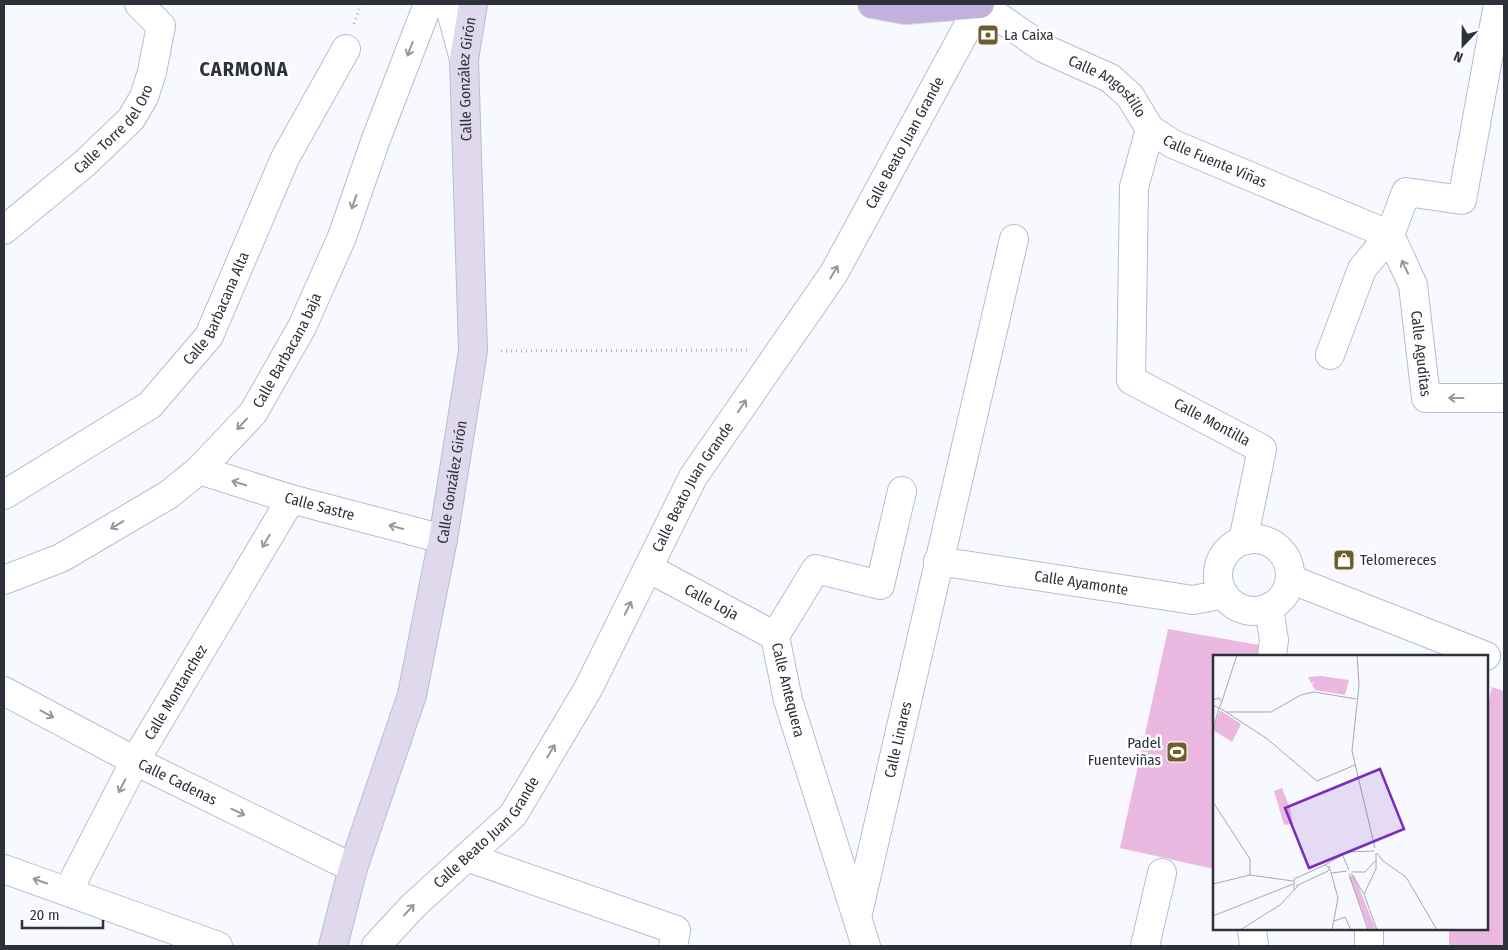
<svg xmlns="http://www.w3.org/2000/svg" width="1508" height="950" font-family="'Fira Sans Condensed',sans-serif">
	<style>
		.green { fill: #eab8e0 }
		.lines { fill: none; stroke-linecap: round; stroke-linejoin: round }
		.street-casing { stroke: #b3bed4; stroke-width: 30 }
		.secondary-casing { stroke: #b3bed4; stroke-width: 30 }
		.primary-casing { stroke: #d5d6d8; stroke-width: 30 }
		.path { stroke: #b2b5bc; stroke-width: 3; stroke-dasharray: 1 4; stroke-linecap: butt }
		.street { stroke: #fff; stroke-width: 28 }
		.secondary { stroke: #e0d9ee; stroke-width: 28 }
		.primary { stroke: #c1b2dd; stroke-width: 28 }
		.oneway { stroke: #96989c }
		.labels { text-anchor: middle; stroke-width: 5; stroke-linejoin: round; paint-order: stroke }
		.poi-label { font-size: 15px; fill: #2d313a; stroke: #fff; text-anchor: start }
		.street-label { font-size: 15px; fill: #2d313a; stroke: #fff }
		.district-label { font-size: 20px; font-weight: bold; letter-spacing: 1px; fill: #2d313a; stroke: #fff }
		.inset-road { fill: none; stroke: #a6a9b0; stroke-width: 1 }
		.view { fill: #7b2cbf; fill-opacity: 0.15; stroke: #7b2cbf; stroke-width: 2.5 }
		.inset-edge { fill: none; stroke: #2d313a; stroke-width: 2.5 }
	</style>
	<rect width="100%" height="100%" fill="#f7f9fe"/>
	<!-- green -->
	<path class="green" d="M 1168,629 L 1259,645 L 1258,656 L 1214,656 L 1214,869 L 1120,848 Z
		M 1492,687 L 1504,691 L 1504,946 L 1449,946 L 1449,929 L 1487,929 L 1487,708 Z"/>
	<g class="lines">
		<!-- street casing -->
		<g class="street-casing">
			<g id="street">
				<path d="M 449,4 L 464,59"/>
				<path id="s1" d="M 4,230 L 84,164 L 131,119 L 144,97 L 152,72 L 161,26 L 139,4"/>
				<path id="s2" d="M 1390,235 L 1413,285 L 1426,398 L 1504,398"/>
				<path d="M 1330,355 L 1362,269 L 1390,235 L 1406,192 L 1462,200 L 1498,4"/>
				<path id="s3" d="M 199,470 L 291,499 L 443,539"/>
				<path id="s4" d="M 4,495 L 150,405 L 209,336 L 285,158 L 346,49"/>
				<circle cx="1254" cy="575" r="36"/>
				<path id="s5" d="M 1243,541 L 1262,449 L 1131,380 L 1134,187 L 1150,129 L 1173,144 L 1390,235"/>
				<path id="s6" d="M 938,561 L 1193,600 L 1224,594"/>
				<path id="s7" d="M 648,568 L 775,636"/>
				<path d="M 1290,579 L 1486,656"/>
				<path id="s8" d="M 4,580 L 61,558 L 168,495 L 199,470 L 253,413 L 302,327 L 342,237 L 376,139 L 428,4"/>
				<path d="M 1269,608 L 1274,640 L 1272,656"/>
				<path id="s9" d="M 4,691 L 135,761 L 353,868"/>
				<path d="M 467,857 L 676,930 L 673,946"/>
				<path d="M 4,869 L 218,946"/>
				<path id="s10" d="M 68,891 L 135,761 L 291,499"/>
				<path id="s11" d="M 857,917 L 1014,239"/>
				<path d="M 1252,929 L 1254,946"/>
				<path id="s12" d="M 376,946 L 413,906 L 513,815 L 588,689 L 693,477 L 834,273 L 980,4 L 1043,48 L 1110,78 L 1130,96 L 1150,129"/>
				<path d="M 866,946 L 788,700 L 775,636 L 816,569 L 880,585 L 902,491"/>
				<path d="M 1145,946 L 1162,873"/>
				<path d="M 1369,946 L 1369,929"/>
			</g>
		</g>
		<!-- secondary casing -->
		<g class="secondary-casing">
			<g id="secondary">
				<path id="s13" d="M 333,946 L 353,868 L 412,695 L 443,539 L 473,351 L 464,59 L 473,4"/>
			</g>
		</g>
		<!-- primary casing -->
		<g class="primary-casing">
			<path id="primary" d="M 872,4 L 905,10 L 980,4"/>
		</g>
		<!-- path -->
		<path class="path" d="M 354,24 L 361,4
			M 501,351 L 747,350"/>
		<!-- street -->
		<use href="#street" class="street"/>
		<!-- secondary -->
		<use href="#secondary" class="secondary"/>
		<!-- primary -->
		<use href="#primary" class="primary"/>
	</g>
	<!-- one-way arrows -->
	<defs><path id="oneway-shaft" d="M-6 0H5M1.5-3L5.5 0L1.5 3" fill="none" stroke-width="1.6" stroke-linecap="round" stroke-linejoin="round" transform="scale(1.25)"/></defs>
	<g class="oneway">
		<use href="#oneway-shaft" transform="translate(410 49) rotate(111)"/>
		<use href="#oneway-shaft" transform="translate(354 202) rotate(109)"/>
		<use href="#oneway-shaft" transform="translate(1405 267) rotate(-115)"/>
		<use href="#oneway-shaft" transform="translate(834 272) rotate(-59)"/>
		<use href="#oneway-shaft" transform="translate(1456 398) rotate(-180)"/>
		<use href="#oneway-shaft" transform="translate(742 406) rotate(-56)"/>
		<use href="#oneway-shaft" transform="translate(242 424) rotate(133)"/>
		<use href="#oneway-shaft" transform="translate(239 483) rotate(-163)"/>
		<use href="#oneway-shaft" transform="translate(117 525) rotate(149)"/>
		<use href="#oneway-shaft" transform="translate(396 527) rotate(-165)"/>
		<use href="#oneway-shaft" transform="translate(266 541) rotate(121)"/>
		<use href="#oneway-shaft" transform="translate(628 608) rotate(-64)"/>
		<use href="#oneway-shaft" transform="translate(47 714) rotate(28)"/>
		<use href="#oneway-shaft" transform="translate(551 751) rotate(-59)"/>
		<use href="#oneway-shaft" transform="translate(122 786) rotate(117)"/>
		<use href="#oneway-shaft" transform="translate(238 812) rotate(26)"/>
		<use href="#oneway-shaft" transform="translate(40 881) rotate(-161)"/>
		<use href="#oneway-shaft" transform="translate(409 910) rotate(-47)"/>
	</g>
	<!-- icons -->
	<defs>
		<g id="bank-square" transform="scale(1.125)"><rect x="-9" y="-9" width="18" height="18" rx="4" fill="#6d5e2b" stroke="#fff"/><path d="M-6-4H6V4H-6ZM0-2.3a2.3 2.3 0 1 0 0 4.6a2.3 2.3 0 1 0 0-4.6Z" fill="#fff"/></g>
		<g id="shop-square" transform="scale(1.125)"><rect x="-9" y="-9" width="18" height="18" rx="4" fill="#6d5e2b" stroke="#fff"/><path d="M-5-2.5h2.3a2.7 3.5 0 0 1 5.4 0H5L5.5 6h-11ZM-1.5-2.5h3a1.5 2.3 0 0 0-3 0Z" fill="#fff"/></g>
		<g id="stadium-square" transform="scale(1.125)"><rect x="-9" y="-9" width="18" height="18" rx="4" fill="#6d5e2b" stroke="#fff"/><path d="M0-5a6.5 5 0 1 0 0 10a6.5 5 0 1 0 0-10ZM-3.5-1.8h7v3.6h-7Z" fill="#fff"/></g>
	</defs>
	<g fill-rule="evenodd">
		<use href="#bank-square" x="988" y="35"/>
		<use href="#shop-square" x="1344" y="560"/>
		<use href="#stadium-square" x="1177" y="752"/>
	</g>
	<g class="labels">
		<!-- poi labels -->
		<g class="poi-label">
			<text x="1004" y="40">La Caixa</text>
			<text x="1360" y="565">Telomereces</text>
			<text x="1161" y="748" text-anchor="end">Padel<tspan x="1161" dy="17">Fuenteviñas</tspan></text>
		</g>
		<!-- street labels -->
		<g class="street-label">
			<text dy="5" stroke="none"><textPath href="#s13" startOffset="885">Calle González Girón</textPath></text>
			<text dy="5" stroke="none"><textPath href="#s12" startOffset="1280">Calle Angostillo</textPath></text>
			<text dy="5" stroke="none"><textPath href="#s1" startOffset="150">Calle Torre del Oro</textPath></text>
			<text dy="5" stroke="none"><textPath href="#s12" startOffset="969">Calle Beato Juan Grande</textPath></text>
			<text dy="5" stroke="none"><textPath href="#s5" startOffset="568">Calle Fuente Viñas</textPath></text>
			<text dy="5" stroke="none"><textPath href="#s4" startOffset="290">Calle Barbacana Alta</textPath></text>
			<text dy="5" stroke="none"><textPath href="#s8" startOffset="375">Calle Barbacana baja</textPath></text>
			<text dy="5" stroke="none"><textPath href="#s2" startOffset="124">Calle Aguditas</textPath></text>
			<text transform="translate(1212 422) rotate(28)" y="5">Calle Montilla</text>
			<text dy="5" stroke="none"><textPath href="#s13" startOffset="480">Calle González Girón</textPath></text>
			<text dy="5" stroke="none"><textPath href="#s12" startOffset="564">Calle Beato Juan Grande</textPath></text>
			<text dy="5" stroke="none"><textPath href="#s3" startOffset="126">Calle Sastre</textPath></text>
			<text dy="5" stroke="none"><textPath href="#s6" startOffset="145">Calle Ayamonte</textPath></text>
			<text dy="5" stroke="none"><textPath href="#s7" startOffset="72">Calle Loja</textPath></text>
			<text transform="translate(788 690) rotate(76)" y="5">Calle Antequera</text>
			<text dy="5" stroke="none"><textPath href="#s10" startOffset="226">Calle Montanchez</textPath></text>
			<text dy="5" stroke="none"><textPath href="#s11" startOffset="182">Calle Linares</textPath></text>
			<text dy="5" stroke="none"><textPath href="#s9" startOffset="196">Calle Cadenas</textPath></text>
			<text dy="5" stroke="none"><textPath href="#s12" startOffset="159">Calle Beato Juan Grande</textPath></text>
		</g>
		<!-- district labels -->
		<g class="district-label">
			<text x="244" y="76">CARMONA</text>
		</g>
	</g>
	<!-- overview -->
	<g transform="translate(1213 655)">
		<rect width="275" height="275" fill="#f7f9fe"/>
		<path d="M 108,21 L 136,25 L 132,40 L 102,35 L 99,29 L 102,26 L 98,28 L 95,22 ZM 7,55 L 28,69 L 19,87 L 0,75 ZM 69,133 L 77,153 L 80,169 L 71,170 L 61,136 ZM 141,220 L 163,275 L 156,275 L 136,222 Z" fill="#eab8e0"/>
		<path class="inset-road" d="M 144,0 L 146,30 L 139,96 L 162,193M 0,45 L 6,43 L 9,47 L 6,53 L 0,50M 9,46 L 24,0M 7,53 L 53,83 L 104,126 L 142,110M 14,57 L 58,57 L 88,40 L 101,37 L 143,44M 0,75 L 6,53M 0,147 L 37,204 L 37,220M 164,198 L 170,206 L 193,222M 129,199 L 136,215M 112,210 L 134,197 L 161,196M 117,214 L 125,243 L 119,275M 139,217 L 152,217 L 162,206M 119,218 L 134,216M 138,218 L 151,239M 136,219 L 155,275M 193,222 L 224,275M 0,229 L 37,220 L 80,226M 83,231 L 115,216 L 117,211M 81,235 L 81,224 L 112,210 L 117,213M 151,239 L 163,214 L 163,198M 151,239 L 164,275M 0,261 L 80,229M 121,266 L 132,262 L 138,275M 27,275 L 67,250 L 85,231"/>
		<path class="view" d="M 167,114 L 191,174 L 96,213 L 72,153 Z"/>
		<rect width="275" height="275" class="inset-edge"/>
	</g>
	<!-- border -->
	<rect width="1508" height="950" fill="none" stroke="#2d313a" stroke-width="10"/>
	<!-- north arrow -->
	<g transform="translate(1463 45) rotate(202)" stroke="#ffffff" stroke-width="4" paint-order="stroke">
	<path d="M0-4L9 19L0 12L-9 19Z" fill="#2d313a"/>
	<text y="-8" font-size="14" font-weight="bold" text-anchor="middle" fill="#2d313a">N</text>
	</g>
	<!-- scale -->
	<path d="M22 920v8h81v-8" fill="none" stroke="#2d313a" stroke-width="2.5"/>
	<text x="30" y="920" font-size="15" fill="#2d313a" stroke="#ffffff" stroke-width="4" paint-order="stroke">20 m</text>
</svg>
